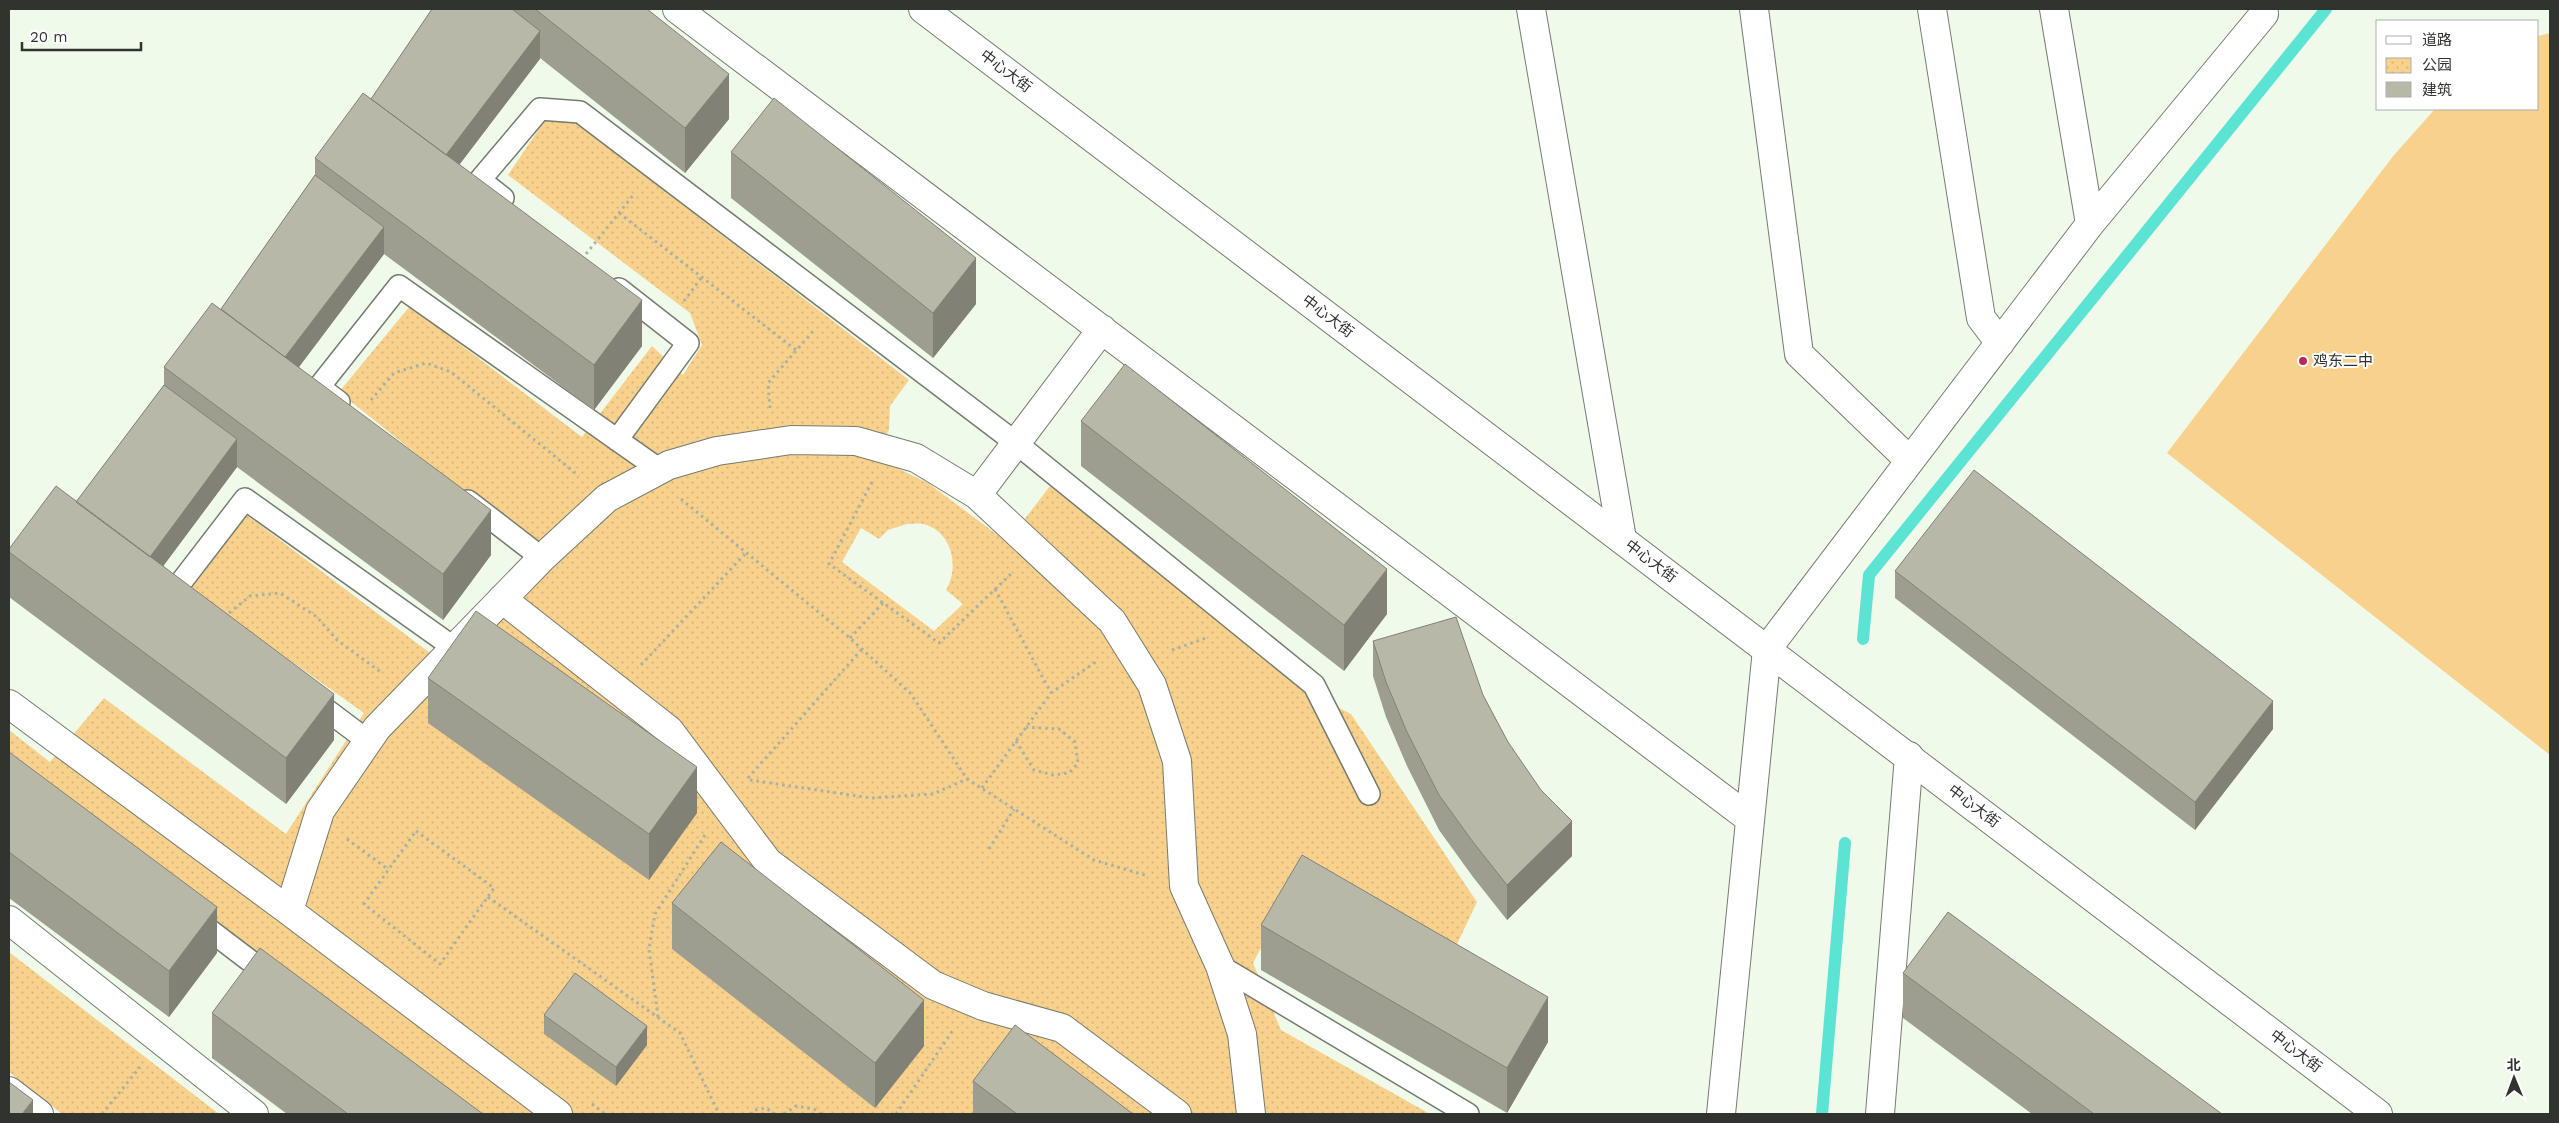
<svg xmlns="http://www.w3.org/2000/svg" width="2559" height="1123" font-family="'Work Sans','Noto Sans SC',sans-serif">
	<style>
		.grass { fill: #f8d18d }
		.park { fill: url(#park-dots); fill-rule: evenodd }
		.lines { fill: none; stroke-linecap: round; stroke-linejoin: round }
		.stream { stroke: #5be3d4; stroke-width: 12 }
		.service-casing { stroke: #747c6f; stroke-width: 24 }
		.pedestrian-casing { stroke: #747c6f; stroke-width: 30 }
		.minor-casing { stroke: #747c6f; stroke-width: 30 }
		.tertiary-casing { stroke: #747c6f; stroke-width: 30 }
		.path { stroke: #a9b1a5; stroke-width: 3; stroke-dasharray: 2.5 4; stroke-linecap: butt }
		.service { stroke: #fff; stroke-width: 21 }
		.pedestrian { stroke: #fff; stroke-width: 28 }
		.minor { stroke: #fff; stroke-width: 28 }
		.tertiary { stroke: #fff; stroke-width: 28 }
		.wall { fill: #9e9e90 }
		.shaded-wall { fill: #818176 }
		.building { fill: #b8b8a8; stroke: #818176 }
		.poi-dot { fill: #b72a60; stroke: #fff; stroke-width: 2 }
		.labels { text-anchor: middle; stroke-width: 4; stroke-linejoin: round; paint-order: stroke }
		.street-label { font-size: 15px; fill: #30332e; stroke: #fff }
		.poi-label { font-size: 15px; fill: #30332e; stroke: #fff; text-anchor: start }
	</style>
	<defs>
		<pattern id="park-dots" width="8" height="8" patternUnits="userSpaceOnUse" patternTransform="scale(1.25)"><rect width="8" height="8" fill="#f8d18d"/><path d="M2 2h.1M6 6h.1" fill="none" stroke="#d5b47a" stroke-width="1.8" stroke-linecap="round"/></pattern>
	</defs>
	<rect width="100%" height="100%" fill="#f0faea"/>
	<!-- grass -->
	<path class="grass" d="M 2550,33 L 2550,755 L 2167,453 L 2394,155 L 2435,109 L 2538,109 L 2538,36 Z"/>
	<!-- park -->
	<path class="park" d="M 545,120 L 576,122 L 909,380 L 890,406 L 889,430 L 874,457 L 928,483 L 1007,542 L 1050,486 L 1305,691 L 1351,714 L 1477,902 L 1449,961 L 1297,881 L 1253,963 L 1281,1030 L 1430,1114 L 452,1114 L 9,776 L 9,730 L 50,762 L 104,698 L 286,834 L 364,713 L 187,587 L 244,513 L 450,668 L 540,578 L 556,566 L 339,392 L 410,306 L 582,437 L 652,346 L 683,375 L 702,345 L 690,313 L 508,175 ZM 907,524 C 912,524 918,523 923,524 C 952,531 960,567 946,590 L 963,604 L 934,631 L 842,562 L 861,528 L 879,539 L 888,530 Z
		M 9,952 L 219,1114 L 62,1114 L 9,1072 Z"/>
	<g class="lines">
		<!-- stream -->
		<path class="stream" d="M 1863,639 L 1869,575 L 2326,9
			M 1822,1114 L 1845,843"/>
		<!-- service casing -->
		<g class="service-casing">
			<path id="service" d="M 503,198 L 480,180 L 540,109 L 580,112 L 1016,443 L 1314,685 L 1369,794
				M 339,402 L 319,387 L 399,286 L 660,470
				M 617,440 L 688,343 L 619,289
				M 468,501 L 542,558
				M 182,601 L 172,594 L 245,499 L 467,657
				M 312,699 L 368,741
				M 195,919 L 274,979
				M 1220,966 L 1468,1114"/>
		</g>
		<!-- pedestrian casing -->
		<g class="pedestrian-casing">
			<path id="pedestrian" d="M 502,599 L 669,730 L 768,862 L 933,985 L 983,1006 L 1062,1028 L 1177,1114"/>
		</g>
		<!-- minor casing -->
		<g class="minor-casing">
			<path id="minor" d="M 677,9 L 1750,819
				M 1531,9 L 1622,539
				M 1754,9 L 1799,354 L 1910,461
				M 1932,9 L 1981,318 L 2000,343
				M 2054,9 L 2090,224
				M 977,495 L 1102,329
				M 9,704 L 289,911 L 558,1114
				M 289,911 L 320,811 L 377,728 L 542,558 L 607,498 L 669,465 L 717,451 L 791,440 L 856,441 L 916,458 L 977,495 L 1112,621 L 1152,685 L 1177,761 L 1184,886 L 1220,966 L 1242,1034 L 1251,1114
				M 9,920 L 254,1114
				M 9,1091 L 39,1114
				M 1721,1114 L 1767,649 L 2090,224 L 2264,14 L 2263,9
				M 1880,1114 L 1909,756"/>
		</g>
		<!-- tertiary casing -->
		<g class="tertiary-casing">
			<path id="tertiary" d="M 923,9 L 2378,1114"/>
		</g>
		<!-- path -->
		<path class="path" d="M 619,213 L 796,350
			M 582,259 L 635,193
			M 684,301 L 702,277
			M 371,400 L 394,373 L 426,363 L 451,372 L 579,476
			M 770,408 L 768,383 L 815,329
			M 872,482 L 829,564 L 939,643 L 1011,574
			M 681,499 L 850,638 L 911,694 L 967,779 L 1094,860 L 1148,876
			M 995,589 L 1051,693
			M 224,617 L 250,596 L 280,593 L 317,617 L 337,640 L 382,673
			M 850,638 L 883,603
			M 1172,650 L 1206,638
			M 641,665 L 746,553
			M 1016,741 L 1034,770 L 1053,775 L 1069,773 L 1078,763 L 1075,742 L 1059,729 L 1026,727
			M 748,778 L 862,649
			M 750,780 L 871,798 L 933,794 L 967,779
			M 982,788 L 1051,693 L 1097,661
			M 416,831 L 494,888 L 440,964 L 364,904 Z
			M 347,839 L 389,870
			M 989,849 L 1014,809
			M 488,897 L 680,1033 L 719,1114
			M 658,1017 L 649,949 L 655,914 L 705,835
			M 592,1104 L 605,1114
			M 102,1114 L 140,1067
			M 750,1114 L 755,1110 L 766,1108 L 775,1114
			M 784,1114 L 796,1106 L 814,1109 L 821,1114
			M 896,1114 L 953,1030"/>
		<!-- service -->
		<use href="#service" class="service"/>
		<!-- pedestrian -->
		<use href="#pedestrian" class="pedestrian"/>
		<!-- minor -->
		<use href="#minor" class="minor"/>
		<!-- tertiary -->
		<use href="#tertiary" class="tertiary"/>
	</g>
	<!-- wall -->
	<path class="wall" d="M 432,9 L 647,9 L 729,119 L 685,173 L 540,58 L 459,165 L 642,346 L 594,410 L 384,254 L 299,367 L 491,555 L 443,620 L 237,467 L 163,566 L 334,740 L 286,804 L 9,597 L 9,549 L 76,502 L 164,385 L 164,367 L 221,309 L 315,175 L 315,158 L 371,99 Z
		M 731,152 L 976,304 L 933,358 L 731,198 Z
		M 1081,421 L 1387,614 L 1344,671 L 1081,466 Z
		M 1895,571 L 2273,729 L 2195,830 L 1895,598 Z
		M 1373,641 L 1483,695 L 1508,742 L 1572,856 L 1507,920 L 1473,877 L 1439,830 L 1407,766 L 1386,717 L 1373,676 Z
		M 428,678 L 697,813 L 649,880 L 428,723 Z
		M 9,752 L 217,953 L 169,1017 L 9,898 Z
		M 672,903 L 924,1046 L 875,1108 L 672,949 Z
		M 1261,925 L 1548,1042 L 1507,1113 L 1261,970 Z
		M 1903,973 L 2222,1114 L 2032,1114 L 1903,1018 Z
		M 212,1013 L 483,1114 L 287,1114 L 212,1058 Z
		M 544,1015 L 647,1045 L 616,1086 L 544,1034 Z
		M 973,1081 L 1133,1114 L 973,1114 Z"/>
	<!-- shaded-wall -->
	<path class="shaded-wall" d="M 540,31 L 540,59 L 437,194 L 437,166 Z
		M 729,74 L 729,119 L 685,173 L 685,128 Z
		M 384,227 L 384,254 L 277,396 L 277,368 Z
		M 976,258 L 976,304 L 933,358 L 933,313 Z
		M 642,300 L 642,346 L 594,410 L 594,365 Z
		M 237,439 L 237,467 L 141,596 L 141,568 Z
		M 491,510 L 491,555 L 443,620 L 443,574 Z
		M 1387,569 L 1387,614 L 1344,671 L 1344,625 Z
		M 334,694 L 334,740 L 286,804 L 286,758 Z
		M 2273,701 L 2273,729 L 2195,830 L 2195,802 Z
		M 697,767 L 697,813 L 649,880 L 649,834 Z
		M 1572,821 L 1572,856 L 1507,920 L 1507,885 Z
		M 217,907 L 217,953 L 169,1017 L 169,971 Z
		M 1548,997 L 1548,1042 L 1507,1113 L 1507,1068 Z
		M 924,1000 L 924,1046 L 875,1108 L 875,1063 Z
		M 647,1026 L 647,1045 L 616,1086 L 616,1067 Z
		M 33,1100 L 33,1114 L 22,1114 Z"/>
	<!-- building -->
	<path class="building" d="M 432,9 L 512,9 L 540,31 L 446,155 L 371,99 Z
		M 535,9 L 647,9 L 729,74 L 685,128 Z
		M 363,93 L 642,300 L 594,365 L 315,158 Z
		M 774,98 L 976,258 L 933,313 L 731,152 Z
		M 315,175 L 384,227 L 285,357 L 221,309 Z
		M 212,303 L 491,510 L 443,574 L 164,367 Z
		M 1125,364 L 1387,569 L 1344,625 L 1081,421 Z
		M 164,385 L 237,439 L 150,557 L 76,502 Z
		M 1974,470 L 2273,701 L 2195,802 L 1895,571 Z
		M 56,486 L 334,694 L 286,758 L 9,552 L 9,549 Z
		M 476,611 L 697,767 L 649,834 L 428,678 Z
		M 1456,617 L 1483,695 L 1508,742 L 1541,790 L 1572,821 L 1507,885 L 1473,842 L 1439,795 L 1407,732 L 1386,682 L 1373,641 Z
		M 9,752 L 217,907 L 169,971 L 9,852 Z
		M 721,842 L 924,1000 L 875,1063 L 672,903 Z
		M 1302,855 L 1548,997 L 1507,1068 L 1261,925 Z
		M 1948,912 L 2222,1114 L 2094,1114 L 1903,973 Z
		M 260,948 L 483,1114 L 348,1114 L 212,1013 Z
		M 575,973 L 647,1026 L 616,1067 L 544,1015 Z
		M 1015,1025 L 1133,1114 L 1017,1114 L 973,1081 Z
		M 9,1082 L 33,1100 L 22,1114 L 9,1114 Z"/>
	<!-- markers -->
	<circle class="poi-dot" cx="2303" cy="361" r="5"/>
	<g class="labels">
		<!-- street labels -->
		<g class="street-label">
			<text transform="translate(1006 71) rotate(37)" y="5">中心大街</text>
			<text transform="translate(1328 316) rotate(37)" y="5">中心大街</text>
			<text transform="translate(1651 561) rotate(37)" y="5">中心大街</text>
			<text transform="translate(1974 806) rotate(37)" y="5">中心大街</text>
			<text transform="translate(2296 1051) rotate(37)" y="5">中心大街</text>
		</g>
		<!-- poi labels -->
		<g class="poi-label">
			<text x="2313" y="366">鸡东二中</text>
		</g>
	</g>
	<!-- border -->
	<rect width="2559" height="1123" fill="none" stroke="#30332e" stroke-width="20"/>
	<!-- legend -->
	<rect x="2376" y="20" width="162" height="90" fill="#ffffff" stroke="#acadab"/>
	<rect x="2386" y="36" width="25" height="8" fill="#ffffff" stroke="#acadab"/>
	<text x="2422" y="45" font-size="15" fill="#30332e">道路</text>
	<rect x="2386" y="58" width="25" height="15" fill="url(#park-dots)" stroke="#acadab"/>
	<text x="2422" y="70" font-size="15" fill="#30332e">公园</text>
	<rect x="2386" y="82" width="25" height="15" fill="#b8b8a8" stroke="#acadab"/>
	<text x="2422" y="95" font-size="15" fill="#30332e">建筑</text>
	<!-- north arrow -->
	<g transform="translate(2514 1078) rotate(359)" stroke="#ffffff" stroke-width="4" paint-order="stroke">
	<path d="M0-4L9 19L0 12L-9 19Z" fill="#30332e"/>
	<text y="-8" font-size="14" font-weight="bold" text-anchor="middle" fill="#30332e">北</text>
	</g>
	<!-- scale -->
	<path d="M22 42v8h119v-8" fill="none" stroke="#30332e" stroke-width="2.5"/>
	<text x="30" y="42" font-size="15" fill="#30332e" stroke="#ffffff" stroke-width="4" paint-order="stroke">20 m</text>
</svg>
